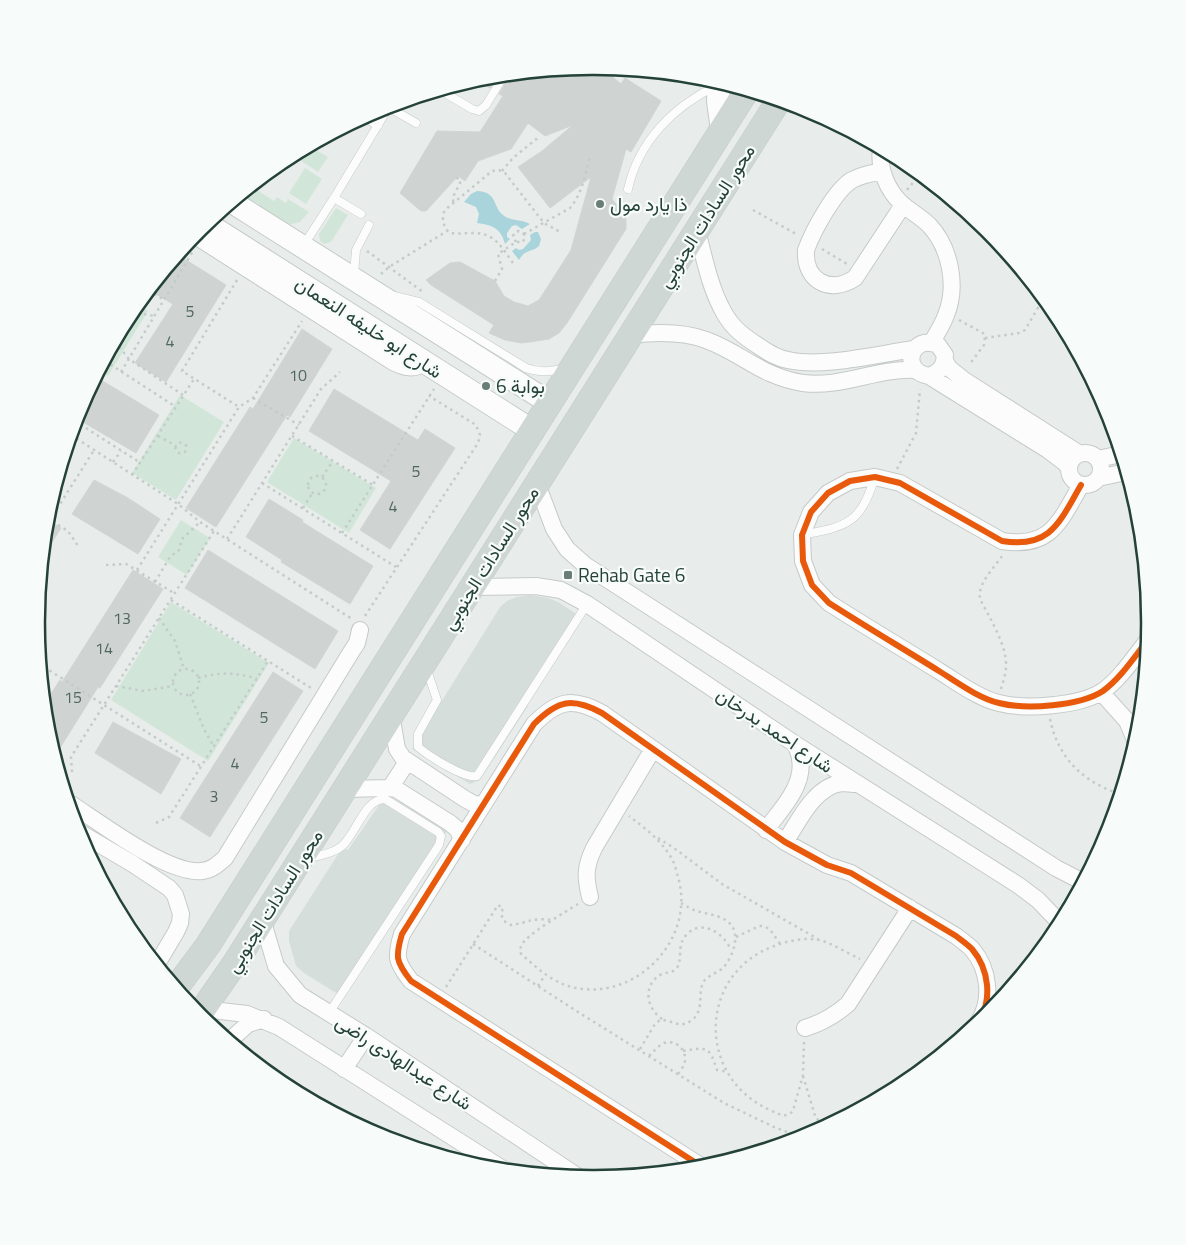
<svg xmlns="http://www.w3.org/2000/svg" width="1186" height="1245" font-family="'Titillium Web',Vazirmatn,sans-serif">
	<style>
		.built { fill: #d6dedb }
		.green { fill: #d1e6d8 }
		.water { fill: #a9d4db }
		.building { fill: #cfd4d2; stroke: #d1d6d4 }
		.lines { fill: none; stroke-linecap: round; stroke-linejoin: round }
		.lane-casing { stroke: #c5cac8; stroke-width: 9 }
		.street-casing { stroke: #c5cac8; stroke-width: 18 }
		.secondary-casing { stroke: #c3cbc8; stroke-width: 24 }
		.primary-casing { stroke: #c3ccc9; stroke-width: 26 }
		.path { stroke: #c3ccca; stroke-width: 2.5; stroke-dasharray: 2.5 4; stroke-linecap: butt }
		.lane { stroke: #fcfcfc; stroke-width: 8 }
		.street { stroke: #fcfcfc; stroke-width: 16 }
		.secondary { stroke: #fcfcfc; stroke-width: 22 }
		.primary { stroke: #cfd7d5; stroke-width: 25 }
		.cycleway-casing { stroke: #f7fbf9; stroke-width: 9 }
		.cycleway { stroke: #e8590c; stroke-width: 6 }
		.poi-dot { fill: #697e78; stroke: #f7fbf9; stroke-width: 2 }
		.labels { text-anchor: middle; stroke-width: 4.5; stroke-linejoin: round; paint-order: stroke }
		.number-label { font-size: 16px; fill: #506761 }
		.poi-label { font-size: 19px; fill: #24423a; stroke: #f7fbf9; text-anchor: start }
		.street-label { font-size: 19px; fill: #24423a; stroke: #f7fbf9 }
		.rim { fill: none; stroke: #24423a; stroke-width: 2.5 }
	</style>
	<rect width="100%" height="100%" fill="#e8edeb"/>
	<!-- built -->
	<path class="built" d="M 530,595 L 548,598 L 558,602 L 583,618 L 526,705 L 528,706 L 480,780 L 470,784 L 412,749 L 500,607 L 507,601 L 517,597 Z
		M 386,795 L 443,822 L 446,832 L 438,849 L 344,998 L 304,973 L 296,966 L 289,941 L 289,931 L 342,848 L 348,850 Z"/>
	<!-- green -->
	<path class="green" d="M 313,148 L 328,157 L 318,172 L 292,155 L 301,150 Z
		M 305,168 L 322,179 L 306,204 L 289,193 Z
		M 251,186 L 274,201 L 277,197 L 286,203 L 288,199 L 309,212 L 300,222 L 288,225 L 257,209 L 259,204 L 242,195 Z
		M 336,208 L 348,215 L 331,242 L 324,244 L 320,241 L 319,234 Z
		M 138,304 L 148,311 L 108,376 L 99,371 L 130,313 Z
		M 180,395 L 224,422 L 176,500 L 132,473 Z
		M 294,438 L 376,488 L 349,533 L 267,482 Z
		M 181,520 L 210,538 L 187,575 L 158,557 Z
		M 171,602 L 269,663 L 208,761 L 111,700 Z"/>
	<!-- water -->
	<path class="water" d="M 477,191 C 498,192 492,206 503,215 C 510,221 521,219 530,224 L 522,229 L 516,225 L 512,226 L 507,233 L 507,237 L 510,239 L 505,244 C 501,228 492,225 477,223 L 479,214 L 476,207 L 464,202 L 471,194 Z
		M 535,232 L 538,232 L 541,239 L 539,246 C 531,253 526,248 519,260 L 512,251 L 516,248 L 519,250 L 523,249 L 531,240 L 530,235 Z"/>
	<!-- building -->
	<path class="building" d="M 593,66 L 601,67 L 621,84 L 625,78 L 661,101 L 631,152 L 626,149 L 612,199 L 626,217 L 626,229 L 567,323 L 559,333 L 549,339 L 530,342 L 521,343 L 505,340 L 489,333 L 494,325 L 431,285 L 426,280 L 450,263 L 460,262 L 495,281 L 504,296 L 514,302 L 528,306 L 539,300 L 571,250 L 591,177 L 550,208 L 518,167 L 542,151 L 573,125 L 545,136 L 528,123 L 511,149 L 478,161 L 465,181 L 458,176 L 426,211 L 421,211 L 400,193 L 437,131 L 480,132 L 503,96 L 499,94 L 511,74 Z
		M 498,75 L 490,88 L 476,79 L 485,76 Z
		M 178,255 L 226,285 L 166,382 L 135,363 L 173,304 L 149,290 Z
		M 302,329 L 332,349 L 290,417 L 287,415 L 216,527 L 186,508 L 250,407 L 253,409 Z
		M 96,377 L 159,415 L 136,453 L 76,418 L 79,409 Z
		M 334,389 L 418,440 L 425,429 L 455,448 L 390,549 L 360,530 L 391,481 L 309,431 Z
		M 94,480 L 128,498 L 160,519 L 138,554 L 72,514 Z
		M 269,499 L 303,520 L 302,522 L 373,566 L 350,604 L 281,562 L 282,560 L 246,537 Z
		M 46,519 L 61,528 L 43,556 L 43,553 Z
		M 208,550 L 338,631 L 315,669 L 185,588 Z
		M 133,570 L 163,589 L 100,688 L 98,687 L 55,756 L 47,731 L 44,705 L 60,680 L 62,682 Z
		M 273,672 L 303,691 L 210,837 L 180,818 Z
		M 113,722 L 181,759 L 161,794 L 95,753 Z"/>
	<g class="lines">
		<!-- lane casing -->
		<g class="lane-casing">
			<path id="lane" d="M 440,90 L 472,109 L 479,111 L 486,105 L 505,74
				M 388,107 L 416,123
				M 364,117 L 378,126
				M 628,189 C 639,141 673,107 716,86
				M 334,198 L 361,214
				M 303,243 L 309,237 L 334,198 L 390,105
				M 354,274 L 356,250 L 369,225
				M 394,296 L 419,302 L 526,368 C 539,373 551,371 565,369
				M 802,535 C 848,526 860,524 875,477
				M 427,670 L 437,700 L 418,734 L 418,747 C 429,756 464,779 477,776 L 587,604
				M 309,858 C 320,855 333,854 342,846 C 356,834 365,798 385,799 L 438,832 L 441,836 L 439,845 L 329,1013"/>
		</g>
		<!-- street casing -->
		<g class="street-casing">
			<path id="street" d="M 881,148 C 878,168 887,190 902,204 C 910,211 921,217 929,225 C 950,247 958,286 946,315 C 943,324 937,333 932,342
				M 882,171 C 872,173 861,175 852,180 C 835,190 813,231 806,250 C 804,280 829,295 855,278 L 903,205
				M 697,231 C 704,256 709,284 721,307 C 729,324 739,333 754,343 C 765,350 775,358 788,360 C 823,368 878,354 914,349
				M 194,235 L 393,362 C 405,368 413,370 425,363
				M 630,335 C 655,332 682,331 706,340 C 742,353 762,377 803,383 C 841,388 877,368 915,370
				M 945,361 L 949,368 L 964,380 L 1080,454
				M 929,376 C 940,372 944,367 945,355 L 938,345 C 911,333 899,371 929,376 L 1048,450 L 1064,462 L 1069,468
				M1069 469a16 16 0 1 1 32 0a16 16 0 1 1-32 0Z
				M 1098,459 L 1121,454
				M 1098,478 L 1126,472
				M 537,484 L 554,529 L 567,549 L 585,565 L 1056,868 L 1083,882
				M 1081,485 C 1060,521 1051,549 1002,541 L 900,483 L 875,477 L 850,481 L 828,493 L 811,512 L 802,535 L 803,561 L 812,585 L 829,603 C 865,626 902,648 939,671 C 957,682 978,698 999,703 C 1026,710 1080,706 1103,691 C 1121,678 1134,657 1148,640
				M 472,587 L 536,586 L 561,590 L 587,604 L 795,744 L 1018,885 L 1038,900 L 1060,923
				M 1101,692 L 1127,721 L 1136,742
				M 391,714 L 397,749 L 403,758 L 465,799 L 474,804 L 483,805
				M 390,788 L 407,762
				M 344,789 L 390,788 L 396,789 L 450,823 L 458,830 L 462,840
				M 68,802 C 98,821 168,875 202,871 C 212,870 218,864 225,858 L 353,649 L 357,643 L 360,630
				M 766,830 C 780,810 805,786 800,759 C 800,754 797,749 795,744
				M 77,831 L 133,864 L 169,888 L 175,895 L 181,914 L 180,923 L 176,932 L 157,964
				M 785,842 C 799,821 814,787 841,783 C 846,783 852,784 857,784
				M 590,897 C 585,877 585,867 594,848 L 653,749
				M 262,919 L 276,966 L 300,995 L 366,1036 L 580,1178
				M 203,1009 L 247,1014 L 279,1027 L 506,1171
				M 805,1028 C 822,1023 834,1016 848,1004 L 910,908
				M 229,1041 L 248,1024 L 264,1019
				M 344,1069 L 366,1036
				M 704,1168 L 411,981 C 396,962 395,957 402,934 L 534,724 C 558,700 572,697 602,713 L 785,842 L 827,865 L 851,873 L 956,936 C 961,940 967,944 972,949 C 989,969 993,1000 978,1023"/>
		</g>
		<!-- secondary casing -->
		<g class="secondary-casing">
			<path id="secondary" d="M 719,82 L 718,101 L 722,130
				M 232,202 L 550,403
				M 206,223 L 533,431"/>
		</g>
		<!-- primary casing -->
		<g class="primary-casing">
			<path id="primary" d="M 176,988 L 208,945 L 747,90
				M 199,1015 L 235,963 L 779,100"/>
		</g>
		<!-- path -->
		<path class="path" d="M 502,171 L 513,158 L 540,136
			M 907,190 L 920,174
			M 453,202 L 454,195 L 461,181 L 456,177
			M 753,210 L 798,235
			M 524,234 L 570,208 C 582,194 585,175 590,157
			M 516,242 L 513,236 L 515,232 L 519,231 L 524,234
			M 822,249 L 847,264
			M 367,251 L 423,292
			M 513,263 C 502,248 495,233 474,233 C 466,233 458,234 450,233 C 443,227 441,218 445,210 L 492,171 L 499,170 L 505,173 L 544,223 L 562,233
			M 381,274 L 389,267 L 447,231
			M 237,280 L 182,371 L 239,407
			M 495,281 L 502,269 L 498,254 L 516,242 L 523,242 L 525,237 L 524,234
			M 149,290 L 164,300
			M 131,312 L 155,316
			M 959,320 L 983,333 L 985,337 L 984,345 L 969,365
			M 985,338 L 1019,333 L 1025,330 L 1039,306 L 1039,298 L 1037,290
			M 115,342 L 129,359 L 183,395
			M 105,361 L 176,407
			M 121,372 L 193,251
			M 253,398 L 299,425
			M 75,421 L 139,462
			M 71,435 L 178,504 L 200,522 L 352,619
			M 158,436 L 176,446
			M 292,436 L 373,485
			M175.5 448a5.5 5.5 0 1 1 11 0a5.5 5.5 0 1 1-11 0Z
			M 113,462 L 121,451
			M 897,469 L 916,433 L 920,389
			M 132,475 L 194,379
			M308 485a9 9 0 1 1 18 0a9 9 0 1 1-18 0Z
			M 322,477 L 333,461
			M 262,483 L 396,567
			M 303,508 L 313,492
			M 47,518 L 68,531 L 78,546
			M 50,520 L 94,450
			M 342,533 L 434,389
			M 227,539 L 321,389 L 340,372
			M 106,565 L 126,564 L 174,593
			M 137,570 L 239,407 L 253,398 L 302,321
			M 155,582 L 170,557 L 179,550 L 182,539 L 200,522
			M 171,600 L 311,688
			M 365,616 L 478,443 L 480,435 L 476,425 L 429,396
			M 159,618 L 175,641 L 184,669
			M 44,667 L 202,767
			M173 682a13 13 0 1 1 26 0a13 13 0 1 1-26 0Z
			M 198,678 C 219,672 236,672 257,679
			M 116,686 L 144,691 L 173,686
			M 1001,689 C 1003,682 1006,674 1006,666 C 1007,645 989,617 980,599 C 977,584 994,568 1002,556
			M 190,694 L 204,729 L 214,747
			M 1050,719 C 1058,758 1083,782 1120,794
			M 72,772 L 71,757 L 214,531
			M 156,823 L 169,817 L 268,661
			M 658,838 L 674,848 L 722,884 L 818,939
			M 578,904 C 567,911 525,935 521,946 C 520,950 520,951 521,954 C 537,968 554,984 576,988 C 638,1000 696,938 678,877 C 676,871 675,864 672,859 C 661,840 646,829 629,816
			M 736,937 L 759,926 C 770,925 774,936 780,944
			M 473,944 L 578,1012 L 724,1103 L 774,1127 L 803,1138
			M 538,986 L 545,975
			M 446,987 L 498,905 L 503,908 L 501,914 L 504,921 L 511,925 C 527,923 532,917 552,920
			M 662,1019 C 646,1008 642,984 662,974 C 667,972 672,973 676,969 C 684,960 675,945 688,933 C 704,919 725,935 731,950
			M 804,1042 L 803,1075 L 793,1111 C 785,1119 779,1114 770,1110 C 696,1077 698,974 774,946 C 787,941 805,937 819,940 C 830,942 849,954 860,959
			M 640,1049 L 655,1024 L 660,1020 C 672,1019 679,1030 692,1020 C 705,1010 697,992 704,981 C 709,975 717,973 723,968 C 732,958 740,938 732,926 C 723,914 707,915 694,910 C 689,908 685,905 681,903
			M 683,1051 C 708,1047 709,1046 717,1070 L 721,1071 L 727,1071
			M 649,1056 C 654,1051 658,1046 664,1043 C 675,1039 686,1049 685,1060 C 685,1065 681,1070 678,1074
			M 803,1076 L 816,1119 L 822,1121 L 836,1115 L 839,1116 L 839,1119"/>
		<!-- lane -->
		<use href="#lane" class="lane"/>
		<!-- street -->
		<use href="#street" class="street"/>
		<!-- secondary -->
		<use href="#secondary" class="secondary"/>
		<!-- primary -->
		<use href="#primary" class="primary"/>
		<!-- cycleway casing -->
		<g class="cycleway-casing">
			<path id="cycleway" d="M 1081,485 C 1060,521 1051,549 1002,541 L 900,483 L 875,477 L 850,481 L 828,493 L 811,512 L 802,535 L 803,561 L 812,585 L 829,603 C 865,626 902,648 939,671 C 957,682 978,698 999,703 C 1026,710 1080,706 1103,691 C 1121,678 1134,657 1148,640
				M 704,1168 L 411,981 C 396,962 395,957 402,934 L 534,724 C 558,700 572,697 602,713 L 785,842 L 827,865 L 851,873 L 956,936 C 961,940 967,944 972,949 C 989,969 993,1000 978,1023"/>
		</g>
		<!-- cycleway -->
		<use href="#cycleway" class="cycleway"/>
	</g>
	<!-- markers -->
	<g class="poi-dot">
		<circle cx="600" cy="204" r="5"/>
		<circle cx="486" cy="386" r="5"/>
		<rect x="563" y="570" width="10" height="10" rx="2.5"/>
	</g>
	<g class="labels">
		<!-- number labels -->
		<g class="number-label">
			<text x="190" y="317">5</text>
			<text x="170" y="347">4</text>
			<text x="298" y="381">10</text>
			<text x="416" y="477">5</text>
			<text x="393" y="512">4</text>
			<text x="122" y="624">13</text>
			<text x="104" y="654">14</text>
			<text x="73" y="703">15</text>
			<text x="264" y="723">5</text>
			<text x="235" y="769">4</text>
			<text x="214" y="802">3</text>
		</g>
		<!-- poi labels -->
		<g class="poi-label">
			<text x="610" y="211">ذا يارد مول</text>
			<text x="496" y="393">بوابة 6</text>
			<text x="578" y="582">Rehab Gate 6</text>
		</g>
		<!-- street labels -->
		<g class="street-label">
			<text transform="translate(706 216) rotate(-58)" y="7">محور السادات الجنوبي</text>
			<text transform="translate(369 327) rotate(33)" y="7">شارع ابو خليفه النعمان</text>
			<text transform="translate(490 558) rotate(-58)" y="7">محور السادات الجنوبي</text>
			<text transform="translate(775 730) rotate(34)" y="7">شارع احمد بدرخان</text>
			<text transform="translate(274 901) rotate(-58)" y="7">محور السادات الجنوبي</text>
			<text transform="translate(404 1062) rotate(33)" y="7">شارع عبدالهادى راضى</text>
		</g>
	</g>
	<!-- crop -->
	<path d="M0 0H1186V1245H0ZM592 75H594A547 547 0 0 1 1141 622V623A547 547 0 0 1 594 1170H592A547 547 0 0 1 45 623V622A547 547 0 0 1 592 75Z" fill="#f7fbf9" fill-rule="evenodd"/>
	<path class="rim" d="M592 75H594A547 547 0 0 1 1141 622V623A547 547 0 0 1 594 1170H592A547 547 0 0 1 45 623V622A547 547 0 0 1 592 75Z"/>
</svg>
